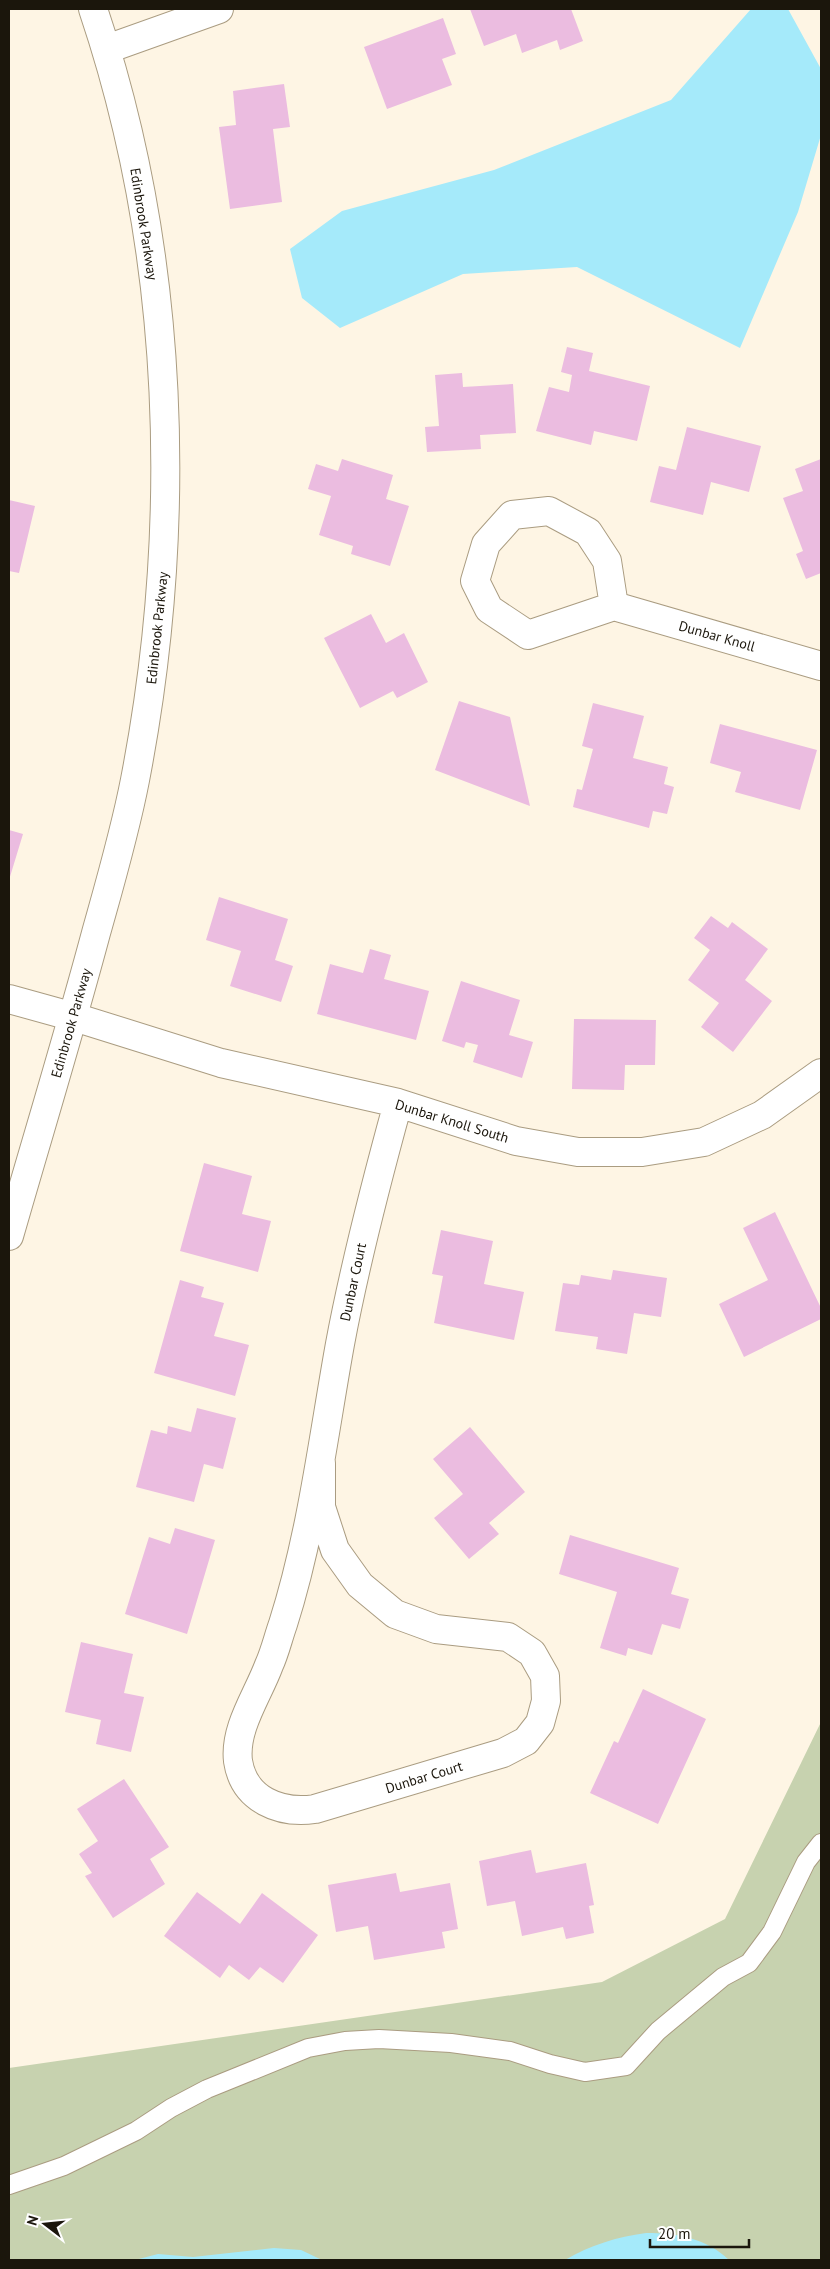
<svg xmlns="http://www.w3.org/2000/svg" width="830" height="2269" font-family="'PT Sans',sans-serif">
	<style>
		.green { fill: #c7d2af }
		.water { fill: #a5eafa }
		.building { fill: #ebbce0 }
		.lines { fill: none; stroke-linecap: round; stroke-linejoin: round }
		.service-casing { stroke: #aa9c81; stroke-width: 20 }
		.minor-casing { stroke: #aa9c81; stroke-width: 30 }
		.tertiary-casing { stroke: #aa9c81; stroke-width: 30 }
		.service { stroke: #fff; stroke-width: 18 }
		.minor { stroke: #fff; stroke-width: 28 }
		.tertiary { stroke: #fff; stroke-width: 28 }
		.labels { text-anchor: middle; stroke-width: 5; stroke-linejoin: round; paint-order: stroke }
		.street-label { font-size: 14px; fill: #1b160c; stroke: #fff }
	</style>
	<rect width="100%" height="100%" fill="#fef5e4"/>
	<!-- green -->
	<path class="green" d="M 821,1722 L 821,2260 L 9,2260 L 9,2068 L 602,1982 L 725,1919 Z"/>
	<!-- water -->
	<path class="water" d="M 751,9 L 788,9 L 821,69 L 821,135 L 798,212 L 740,348 L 577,267 L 463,274 L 340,328 L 302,298 L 290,249 L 342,211 L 494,170 L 671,100 Z
		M 646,2233 C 677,2233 706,2238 729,2260 L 565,2260 C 590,2245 617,2237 646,2233 Z
		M 274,2248 L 301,2250 L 322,2260 L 135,2260 L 158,2254 L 193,2257 Z"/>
	<!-- building -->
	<path class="building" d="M 470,9 L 571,9 L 583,41 L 560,50 L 557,40 L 522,53 L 516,34 L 484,46 Z
		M 443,18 L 456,54 L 442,59 L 452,85 L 387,109 L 364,47 Z
		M 284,84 L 290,127 L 273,129 L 282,202 L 230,209 L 219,127 L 236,125 L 233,91 Z
		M 567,347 L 593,353 L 589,371 L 650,386 L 637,441 L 594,431 L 591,445 L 536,431 L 549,387 L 569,392 L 572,375 L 561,372 Z
		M 462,373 L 463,387 L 513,384 L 516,433 L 480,435 L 481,449 L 427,452 L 425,427 L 439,426 L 435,375 Z
		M 687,427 L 761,446 L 749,492 L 711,482 L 703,515 L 650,502 L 659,466 L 676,470 Z
		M 342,459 L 393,475 L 386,499 L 409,506 L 390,566 L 351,554 L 353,546 L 319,535 L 331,496 L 308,489 L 316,464 L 338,471 Z
		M 821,459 L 821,573 L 806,579 L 796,554 L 803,551 L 783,498 L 803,491 L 795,469 Z
		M 9,500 L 35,506 L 19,573 L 9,571 Z
		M 371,614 L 386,643 L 404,633 L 428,682 L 397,698 L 393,691 L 360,708 L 324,638 Z
		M 459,701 L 510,717 L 530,806 L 435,770 Z
		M 593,703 L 644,716 L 633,758 L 668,767 L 664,784 L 674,787 L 667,814 L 653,811 L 649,828 L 573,807 L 577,789 L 582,790 L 593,749 L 582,746 Z
		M 720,724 L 817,750 L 800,810 L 735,792 L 741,772 L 710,763 Z
		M 9,830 L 23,834 L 9,880 Z
		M 219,897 L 288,919 L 275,960 L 293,966 L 281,1002 L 230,986 L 241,951 L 206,940 Z
		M 711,916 L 728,928 L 732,922 L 768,949 L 745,980 L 772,1001 L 733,1052 L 701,1027 L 719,1003 L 688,980 L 710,950 L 694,938 Z
		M 370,949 L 391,955 L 384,979 L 429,991 L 416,1040 L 317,1014 L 330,964 L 363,973 Z
		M 461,981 L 520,1000 L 509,1035 L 533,1042 L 522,1078 L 473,1062 L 478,1045 L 466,1042 L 464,1048 L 442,1041 Z
		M 574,1019 L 656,1020 L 655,1065 L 625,1065 L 624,1090 L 572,1089 Z
		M 204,1163 L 252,1176 L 242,1214 L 271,1221 L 258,1272 L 180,1251 Z
		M 775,1212 L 821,1308 L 821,1319 L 744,1357 L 719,1304 L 768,1280 L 743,1228 Z
		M 441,1230 L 493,1241 L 484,1284 L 524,1292 L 514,1340 L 434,1323 L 443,1276 L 432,1274 Z
		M 613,1270 L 667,1278 L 661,1317 L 634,1313 L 627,1354 L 596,1349 L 598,1337 L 555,1331 L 563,1283 L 579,1285 L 581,1275 L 611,1280 Z
		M 180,1280 L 204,1287 L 201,1297 L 224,1303 L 214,1336 L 249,1345 L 235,1396 L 154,1373 Z
		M 197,1408 L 236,1418 L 223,1469 L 204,1464 L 194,1502 L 136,1487 L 151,1430 L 167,1434 L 168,1426 L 191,1432 Z
		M 470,1427 L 525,1492 L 489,1523 L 499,1534 L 469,1559 L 434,1518 L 463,1494 L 433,1459 Z
		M 175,1528 L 215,1540 L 187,1634 L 125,1614 L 149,1537 L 170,1544 Z
		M 570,1535 L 679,1568 L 671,1594 L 689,1599 L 680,1629 L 662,1624 L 652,1655 L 628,1648 L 626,1656 L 600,1648 L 617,1592 L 559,1574 Z
		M 81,1642 L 133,1654 L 124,1693 L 144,1697 L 131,1752 L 96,1744 L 101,1720 L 65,1712 Z
		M 643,1689 L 706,1719 L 658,1824 L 590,1793 L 614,1741 L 618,1743 Z
		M 124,1779 L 169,1847 L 150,1859 L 165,1884 L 113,1918 L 85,1876 L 92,1873 L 79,1854 L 98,1841 L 77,1809 Z
		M 531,1850 L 536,1873 L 586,1863 L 594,1905 L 589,1906 L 594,1933 L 566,1939 L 563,1927 L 522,1936 L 515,1901 L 487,1906 L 479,1861 Z
		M 396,1873 L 400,1892 L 450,1883 L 458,1929 L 442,1932 L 445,1948 L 374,1960 L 368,1926 L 336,1932 L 328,1885 Z
		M 197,1892 L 240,1924 L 262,1893 L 318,1935 L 283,1983 L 260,1967 L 249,1980 L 229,1965 L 220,1978 L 164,1936 Z"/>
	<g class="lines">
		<!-- service casing -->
		<g class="service-casing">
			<path id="service" d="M 9,2185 L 64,2166 L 136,2131 L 171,2108 L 207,2089 L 308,2048 L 345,2041 L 379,2039 L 451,2043 L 510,2051 L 550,2064 L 585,2072 L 626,2066 L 658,2031 L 723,1977 L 749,1963 L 772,1932 L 806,1862 L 821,1843"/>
		</g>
		<!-- minor casing -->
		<g class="minor-casing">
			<path id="minor" d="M 107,49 L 219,9
				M 614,606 L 607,561 L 588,532 L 549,511 L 512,515 L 486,544 L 475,581 L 489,609 L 528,635 L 614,606 L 821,666
				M 9,999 L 74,1017 L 221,1063 L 398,1103 L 516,1141 L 578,1152 L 642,1152 L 704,1142 L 762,1115 L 821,1073
				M 321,1463 L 321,1507 L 335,1550 L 360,1585 L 395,1614 L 436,1629 L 508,1637 L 532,1653 L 545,1676 L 546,1701 L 540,1723 L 526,1741 L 503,1753 L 315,1809 C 280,1814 244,1800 238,1761 C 234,1728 258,1695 269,1665 C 275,1652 278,1638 283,1624 C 312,1533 323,1438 340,1344 C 355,1263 376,1183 398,1103"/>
		</g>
		<!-- tertiary casing -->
		<g class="tertiary-casing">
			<path id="tertiary" d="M 9,1236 C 38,1135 69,1034 96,933 C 110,883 125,832 135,780 C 184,526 176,255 93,9"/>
		</g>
		<!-- service -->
		<use href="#service" class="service"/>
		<!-- minor -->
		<use href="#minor" class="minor"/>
		<!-- tertiary -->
		<use href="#tertiary" class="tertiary"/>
	</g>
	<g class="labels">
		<!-- street labels -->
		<g class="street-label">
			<text transform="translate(144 224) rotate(81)" y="5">Edinbrook Parkway</text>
			<text transform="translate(157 628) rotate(-84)" y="5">Edinbrook Parkway</text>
			<text transform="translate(717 636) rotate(16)" y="5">Dunbar Knoll</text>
			<text transform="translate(71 1023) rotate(-74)" y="5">Edinbrook Parkway</text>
			<text transform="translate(452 1121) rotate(17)" y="5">Dunbar Knoll South</text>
			<text transform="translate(353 1282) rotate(-78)" y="5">Dunbar Court</text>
			<text transform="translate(424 1777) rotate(-17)" y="5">Dunbar Court</text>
		</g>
	</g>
	<!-- border -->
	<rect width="830" height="2269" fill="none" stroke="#1b160c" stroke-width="20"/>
	<!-- north arrow -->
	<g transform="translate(45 2224) rotate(286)" stroke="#ffffff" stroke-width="4" paint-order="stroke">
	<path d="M0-4L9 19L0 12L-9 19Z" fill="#1b160c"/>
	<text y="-8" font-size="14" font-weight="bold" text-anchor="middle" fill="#1b160c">N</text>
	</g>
	<!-- scale -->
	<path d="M650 2239v8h99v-8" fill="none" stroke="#1b160c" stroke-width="2.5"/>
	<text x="658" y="2239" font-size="15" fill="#1b160c" stroke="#ffffff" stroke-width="4" paint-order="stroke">20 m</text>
</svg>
